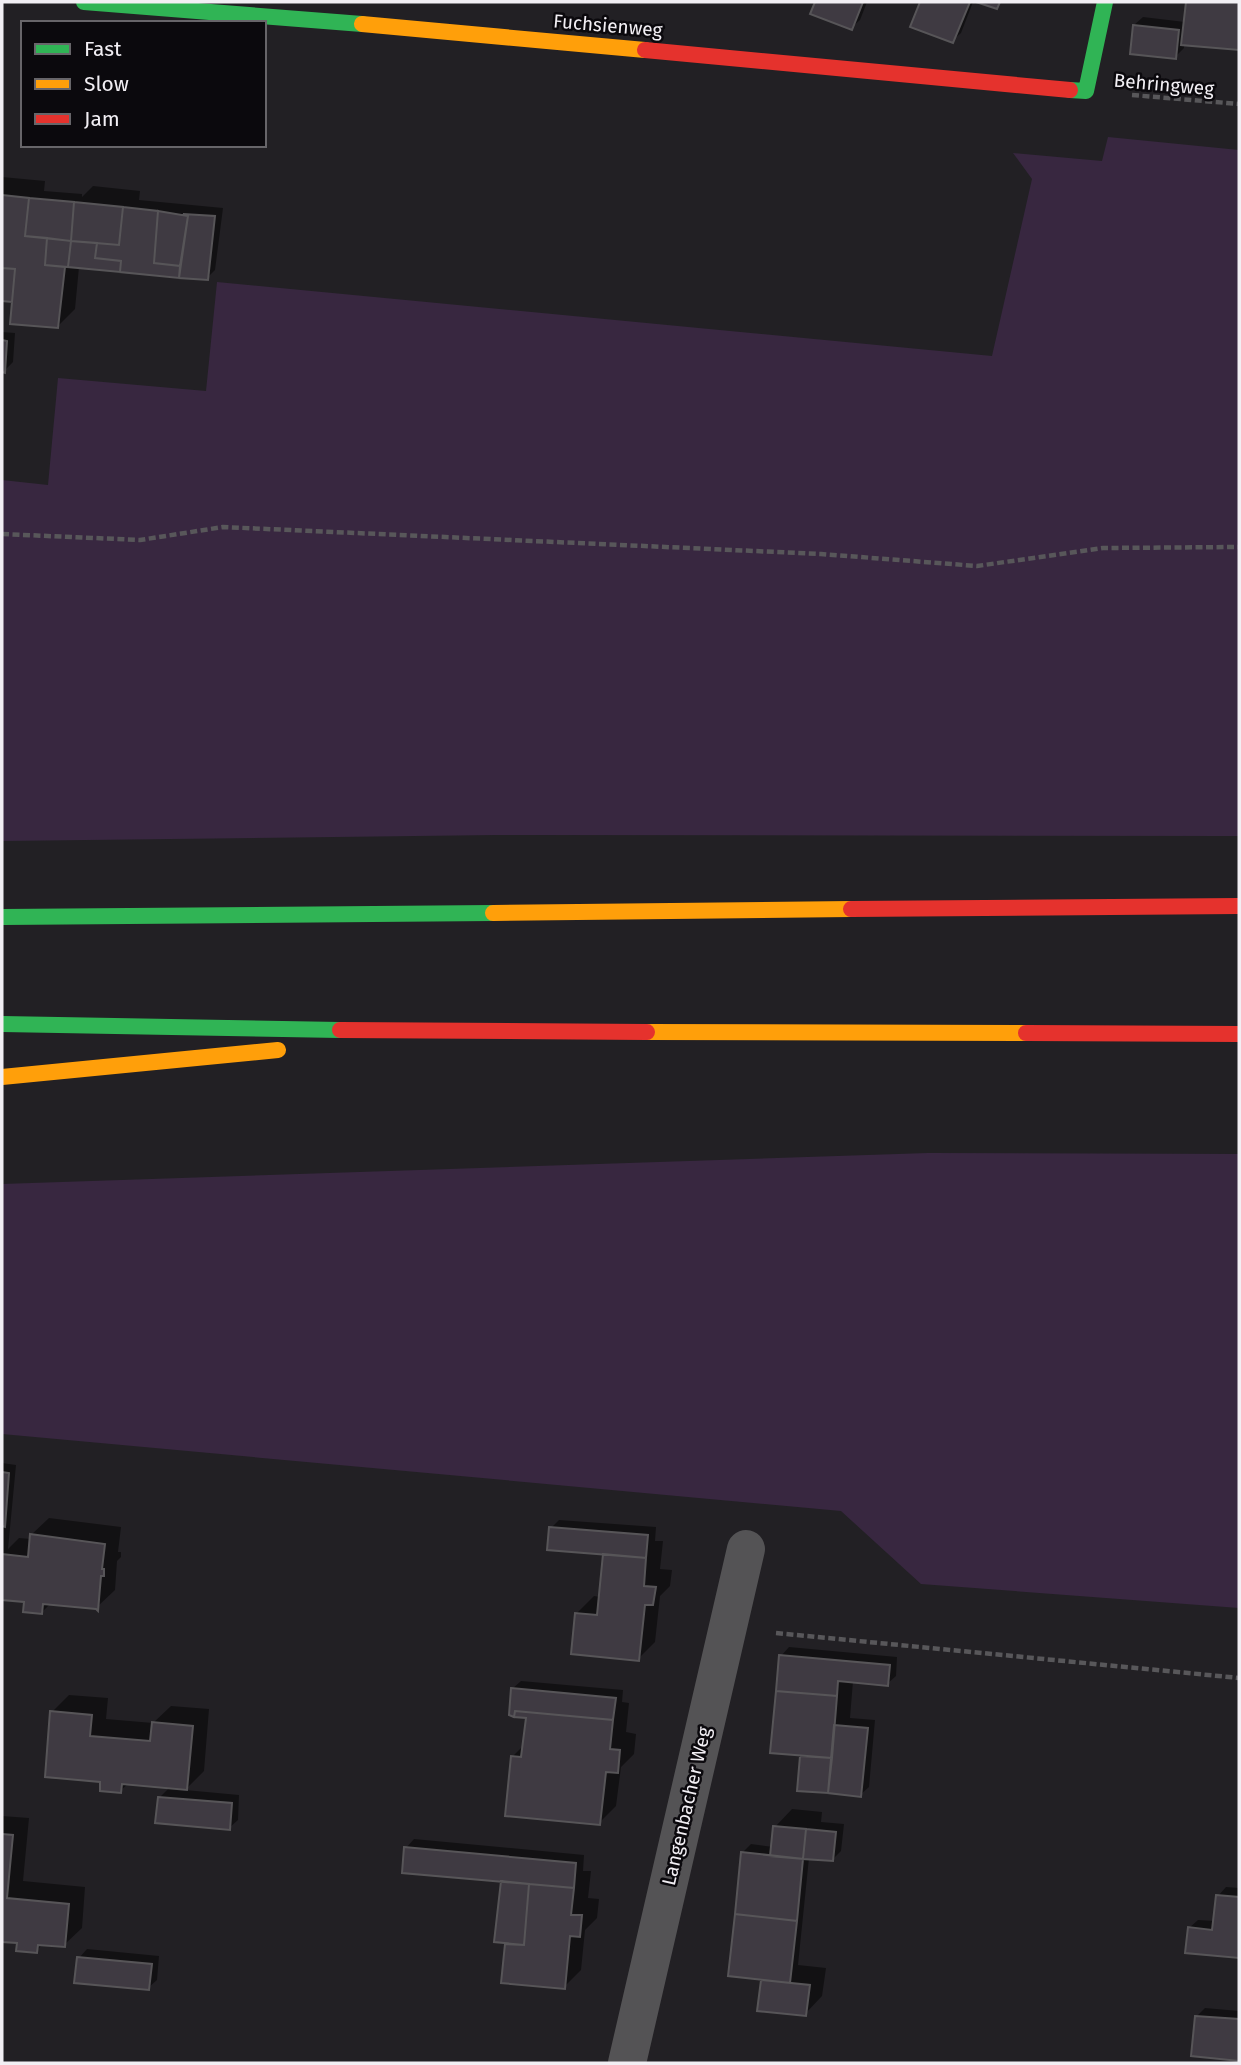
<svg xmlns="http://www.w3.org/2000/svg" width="1241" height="2065" font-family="'Fira Sans',sans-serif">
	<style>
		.green { fill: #382740 }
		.shadow { fill: #0007 }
		.building { fill: #3f3a42; stroke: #575558; stroke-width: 2 }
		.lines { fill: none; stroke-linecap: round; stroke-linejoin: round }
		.path { stroke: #58575a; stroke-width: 4.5; stroke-dasharray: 7 3.5; stroke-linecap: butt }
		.street { stroke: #545355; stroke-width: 38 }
		.fast { stroke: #30b455; stroke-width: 16 }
		.slow { stroke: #ff9f0a; stroke-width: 16 }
		.jam { stroke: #e5322d; stroke-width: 16 }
		.labels { text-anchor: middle; stroke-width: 5; stroke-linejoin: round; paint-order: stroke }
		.street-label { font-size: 19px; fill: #f2eff4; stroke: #0b090d }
	</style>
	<rect width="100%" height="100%" fill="#222024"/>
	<!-- green -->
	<path class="green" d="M 1108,137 L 1239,150 L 1239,836 L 496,835 L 2,841 L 2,480 L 48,485 L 58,378 L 206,391 L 217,282 L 992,356 L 1032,179 L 1013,153 L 1102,161 Z
		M 928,1153 L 1239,1154 L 1239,1608 L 921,1584 L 841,1511 L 2,1434 L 2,1184 Z"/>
	<!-- shadow -->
	<path class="shadow" d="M 817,2 L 867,2 L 860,20 L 851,28 L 812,13 Z
		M 922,2 L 973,2 L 961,33 L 952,41 L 912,26 Z
		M 1187,2 L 1239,2 L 1239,48 L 1184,43 L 1184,48 L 1175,57 L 1134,25 L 1143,17 L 1185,22 Z
		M 2,177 L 45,181 L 44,191 L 82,194 L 82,197 L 93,186 L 140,191 L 139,200 L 223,208 L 215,270 L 207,278 L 79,267 L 75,309 L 58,326 L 14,300 L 2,299 Z
		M 2,332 L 15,333 L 13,362 L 4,371 L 2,370 Z
		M 2,1463 L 16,1465 L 8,1549 L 19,1538 L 31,1539 L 31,1535 L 49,1518 L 121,1527 L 118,1552 L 121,1552 L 121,1557 L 117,1561 L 115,1590 L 97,1607 L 51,1603 L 42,1612 L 26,1600 L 2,1598 Z
		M 559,1520 L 656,1527 L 655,1541 L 663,1541 L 660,1569 L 672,1570 L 670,1586 L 660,1596 L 655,1642 L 638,1659 L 577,1613 L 594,1596 L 600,1597 L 605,1553 L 551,1528 Z
		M 789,1647 L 897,1657 L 896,1676 L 887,1684 L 853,1681 L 850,1718 L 875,1720 L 869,1787 L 860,1795 L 799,1789 L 802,1754 L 781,1656 Z
		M 521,1681 L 623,1690 L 622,1702 L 629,1703 L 626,1732 L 636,1734 L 634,1754 L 621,1767 L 616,1806 L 599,1823 L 512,1757 L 525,1744 L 528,1717 L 512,1689 Z
		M 69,1695 L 108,1698 L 106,1719 L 153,1723 L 171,1706 L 209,1709 L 204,1771 L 185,1790 L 239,1795 L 238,1820 L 229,1828 L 160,1797 L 170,1787 L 129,1783 L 120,1791 L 102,1780 L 52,1712 Z
		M 792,1809 L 822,1812 L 821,1822 L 844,1824 L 841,1851 L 833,1859 L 809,1858 L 798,1965 L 826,1968 L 822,1996 L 805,2014 L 762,1980 L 765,1978 L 742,1853 L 751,1844 L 773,1847 L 775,1827 Z
		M 2,1816 L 29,1818 L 23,1881 L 85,1887 L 82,1928 L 64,1945 L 44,1943 L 36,1951 L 19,1942 L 2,1940 Z
		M 414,1839 L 584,1855 L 583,1871 L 591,1871 L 588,1898 L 599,1899 L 597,1918 L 585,1930 L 581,1970 L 564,1987 L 507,1944 L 509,1942 L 503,1880 L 406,1848 Z
		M 1226,1887 L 1239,1888 L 1239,1956 L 1187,1952 L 1189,1928 L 1198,1920 L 1215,1921 L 1218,1896 Z
		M 87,1949 L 159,1956 L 157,1980 L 148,1988 L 79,1958 Z
		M 1205,2008 L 1239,2011 L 1239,2059 L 1193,2055 L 1197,2016 Z"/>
	<!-- building -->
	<path class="building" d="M 815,2 L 863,2 L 852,30 L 810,14 Z
		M 920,2 L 970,2 L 953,43 L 910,27 Z
		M 976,2 L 1000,2 L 997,9 Z
		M 1186,2 L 1239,2 L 1239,50 L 1181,45 Z
		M 1133,25 L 1179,30 L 1176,59 L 1130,54 Z
		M 2,195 L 29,198 L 25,236 L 47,238 L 45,265 L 65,267 L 58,328 L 10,324 L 15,269 L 2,268 Z
		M 29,198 L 74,202 L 71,241 L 25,236 Z
		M 74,202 L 123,207 L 119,245 L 71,241 Z
		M 123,207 L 158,211 L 154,263 L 180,266 L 179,278 L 120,272 L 121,261 L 95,258 L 97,243 L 119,245 Z
		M 158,211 L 188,216 L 180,266 L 154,263 Z
		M 183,214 L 215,216 L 208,280 L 179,278 L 188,216 Z
		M 47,238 L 71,241 L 68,267 L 45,265 Z
		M 71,241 L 97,243 L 95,258 L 121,261 L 120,272 L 68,267 Z
		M 2,268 L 15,269 L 12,302 L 2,301 Z
		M 2,340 L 7,341 L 5,373 L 2,372 Z
		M 2,1472 L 9,1473 L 5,1527 L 2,1526 Z
		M 549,1527 L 648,1535 L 646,1558 L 547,1550 Z
		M 30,1534 L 105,1544 L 102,1569 L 104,1569 L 104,1576 L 101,1576 L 98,1611 L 96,1609 L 43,1604 L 42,1614 L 23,1612 L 24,1602 L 2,1600 L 2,1552 L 2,1554 L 28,1557 Z
		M 603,1554 L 646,1558 L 644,1586 L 656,1587 L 653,1605 L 645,1605 L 639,1661 L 571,1654 L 575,1613 L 597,1615 Z
		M 779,1655 L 890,1665 L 888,1686 L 838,1681 L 837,1696 L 776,1691 Z
		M 511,1688 L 616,1698 L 613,1720 L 515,1711 L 514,1717 L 509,1715 Z
		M 776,1691 L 837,1696 L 832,1758 L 770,1753 Z
		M 50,1711 L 92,1715 L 90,1736 L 150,1741 L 152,1722 L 193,1726 L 187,1790 L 122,1784 L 121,1793 L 100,1791 L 100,1782 L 45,1777 Z
		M 515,1711 L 613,1720 L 610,1749 L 620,1750 L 618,1773 L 606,1772 L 600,1825 L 505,1816 L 511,1756 L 521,1757 L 526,1718 L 514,1717 Z
		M 834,1725 L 868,1728 L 861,1797 L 828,1793 Z
		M 800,1756 L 832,1758 L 828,1793 L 797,1791 Z
		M 158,1797 L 232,1803 L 230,1830 L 155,1823 Z
		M 773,1826 L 806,1829 L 803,1859 L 770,1856 Z
		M 806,1829 L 836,1832 L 833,1861 L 803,1859 Z
		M 2,1834 L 13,1835 L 7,1898 L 69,1904 L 65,1947 L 38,1945 L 37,1953 L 16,1951 L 17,1943 L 2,1942 Z
		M 404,1847 L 576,1863 L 574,1888 L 402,1873 Z
		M 741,1852 L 803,1859 L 797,1921 L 735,1914 Z
		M 501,1881 L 529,1884 L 524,1945 L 494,1942 Z
		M 529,1884 L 574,1888 L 571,1915 L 582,1915 L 580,1937 L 570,1936 L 565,1989 L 501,1983 L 505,1944 L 524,1945 Z
		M 1216,1895 L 1239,1897 L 1239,1958 L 1185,1953 L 1188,1927 L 1212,1930 Z
		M 735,1914 L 797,1921 L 790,1983 L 728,1976 Z
		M 77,1957 L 152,1964 L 149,1990 L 74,1983 Z
		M 761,1980 L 810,1985 L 806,2016 L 757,2011 Z
		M 1195,2016 L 1239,2019 L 1239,2061 L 1191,2056 Z"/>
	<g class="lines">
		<!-- path -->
		<path class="path" d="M 1132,95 L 1239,104
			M 2,534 L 140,540 L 223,527 L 821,554 L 977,566 L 1103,548 L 1239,547
			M 776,1633 L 1239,1678"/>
		<!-- street -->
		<path class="street" d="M 627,2063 L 746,1549"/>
		<!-- fast -->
		<path class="fast" d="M 84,2 L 362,24
			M 1070,90 L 1086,91 L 1105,2
			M 2,917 L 493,913
			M 2,1024 L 340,1030"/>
		<!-- slow -->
		<path class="slow" d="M 362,24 L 645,50
			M 493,913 L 851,909
			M 647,1032 L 1026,1033
			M 2,1077 L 278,1050"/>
		<!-- jam -->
		<path class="jam" d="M 645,50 L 1070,90
			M 851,909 L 1239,906
			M 340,1030 L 647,1032
			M 1026,1033 L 1239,1034"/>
	</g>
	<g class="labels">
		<!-- street labels -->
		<g class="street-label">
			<text transform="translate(608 25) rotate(5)" y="7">Fuchsienweg</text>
			<text transform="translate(1164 84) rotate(5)" y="7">Behringweg</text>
			<text transform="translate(686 1806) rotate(-77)" y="7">Langenbacher Weg</text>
		</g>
	</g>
	<!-- border -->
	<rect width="1241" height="2065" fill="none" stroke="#f2eff4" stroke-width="7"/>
	<!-- legend -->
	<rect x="21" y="21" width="245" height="126" fill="#0b090d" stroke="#676569" stroke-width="2"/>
	<rect x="35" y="44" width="35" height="10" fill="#30b455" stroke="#676569" stroke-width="2"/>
	<text x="84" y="56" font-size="21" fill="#f2eff4">Fast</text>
	<rect x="35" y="79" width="35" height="10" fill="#ff9f0a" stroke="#676569" stroke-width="2"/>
	<text x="84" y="91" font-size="21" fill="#f2eff4">Slow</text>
	<rect x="35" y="114" width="35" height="10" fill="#e5322d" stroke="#676569" stroke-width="2"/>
	<text x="84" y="126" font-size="21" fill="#f2eff4">Jam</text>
</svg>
